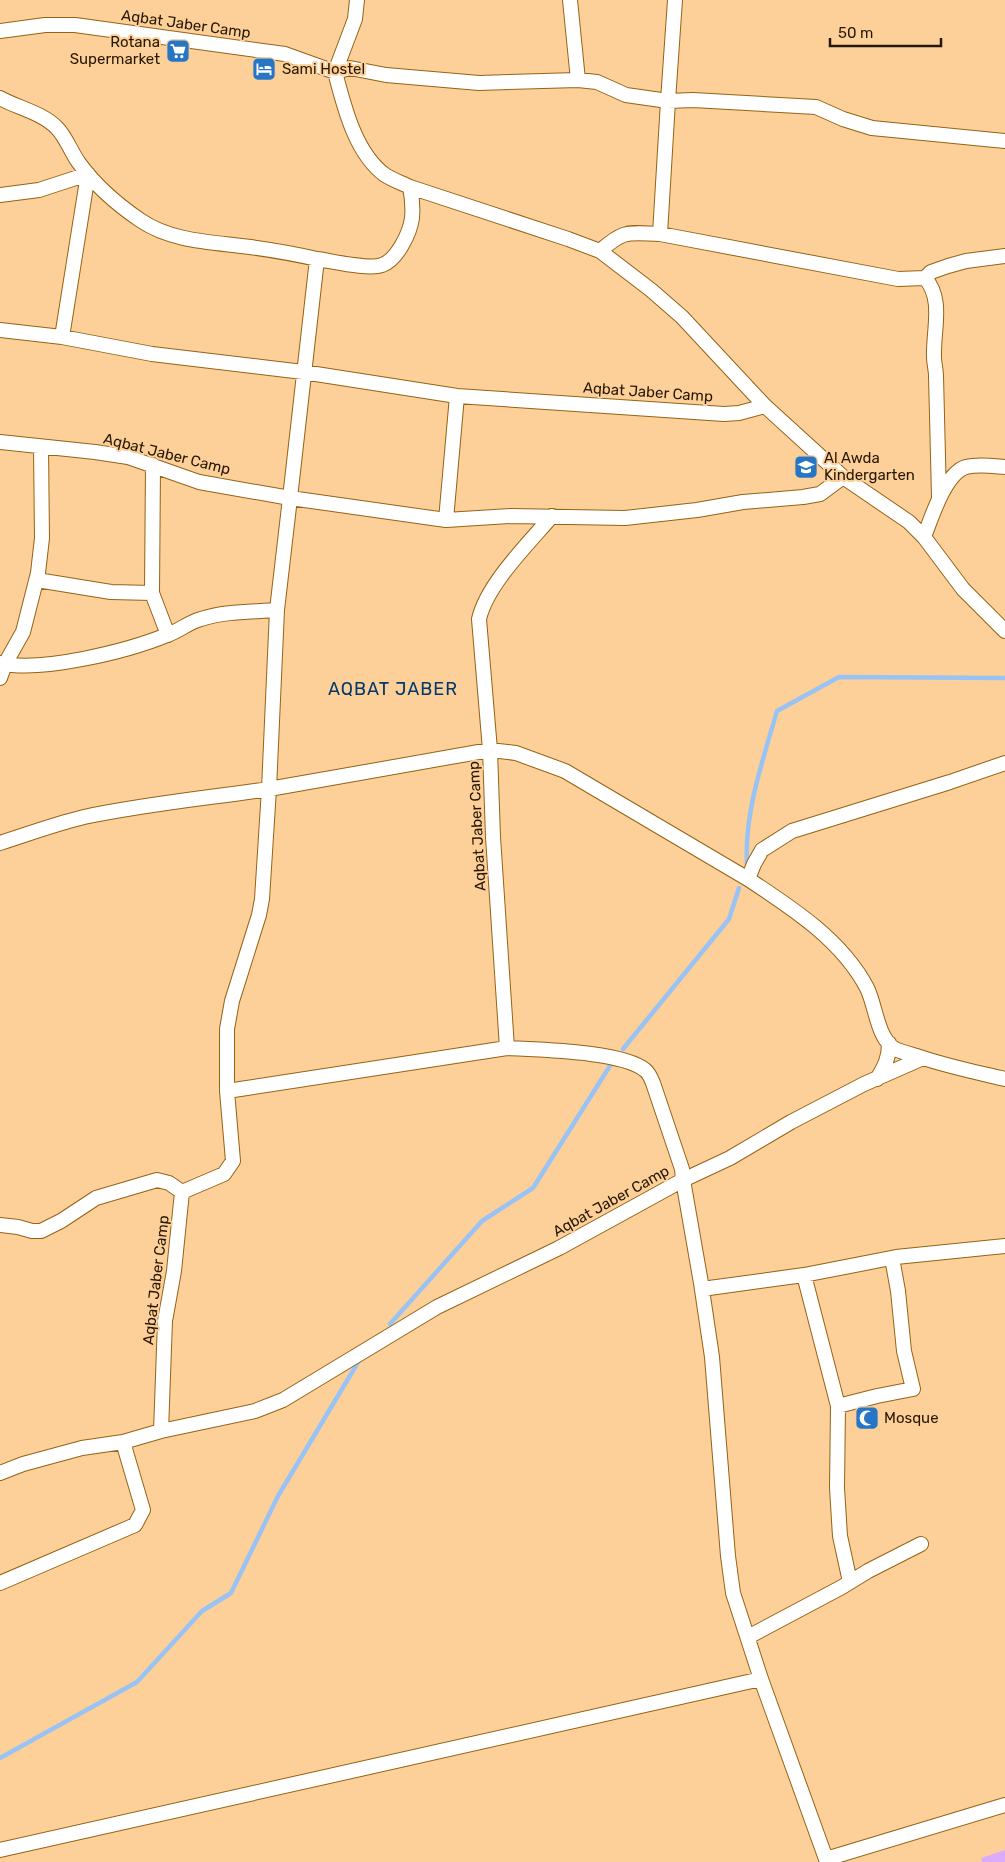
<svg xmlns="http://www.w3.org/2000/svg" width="1005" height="1862" font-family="Rubik,sans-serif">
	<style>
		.green { fill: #ddabfc }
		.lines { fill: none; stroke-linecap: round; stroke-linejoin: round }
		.stream { stroke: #98c3f4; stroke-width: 4.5 }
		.minor-casing { stroke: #946315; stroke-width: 16 }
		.minor { stroke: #fff; stroke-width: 14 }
		.labels { text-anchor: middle; stroke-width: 4; stroke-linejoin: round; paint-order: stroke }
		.street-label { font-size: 15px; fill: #261702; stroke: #fdd09a }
		.poi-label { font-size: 15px; fill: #261702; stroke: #fdd09a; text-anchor: start }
		.quarter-label { font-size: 18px; letter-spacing: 1px; fill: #023869; stroke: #fdd09a }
	</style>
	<rect width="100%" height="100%" fill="#fdd09a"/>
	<!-- green -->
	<path class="green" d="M 1005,1850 L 1005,1862 L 982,1862 L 981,1858 Z"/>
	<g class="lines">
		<!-- stream -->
		<path class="stream" d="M 747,864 C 744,813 763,760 777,711 L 839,677 L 1005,678
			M 623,1049 L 729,919 L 739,888
			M 390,1324 L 482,1221 L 533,1188 L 613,1061
			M 0,1758 L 137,1682 L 202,1611 L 231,1593 L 278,1496 L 360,1359"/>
		<!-- minor casing -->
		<g class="minor-casing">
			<path id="minor" d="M 570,0 L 578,80 L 597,82 L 626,95 L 668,101 L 675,0
				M 0,31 L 45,25 L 75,25 L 285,54 L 335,72 C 344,106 355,153 385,175 C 393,180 402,183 410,187 C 412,197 413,207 412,218 C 410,233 397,260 382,265 C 369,270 332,261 317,259
				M 335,72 L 350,68 L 386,75 L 479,83 L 578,80
				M 335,72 L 355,19 L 357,0
				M 0,98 C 18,108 43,113 57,128 C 66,137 71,152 79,163 C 95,185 118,205 140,220 C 172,242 213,242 250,247 C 272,250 295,254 317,259 L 290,498 L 199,482 L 128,457 L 95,452 L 0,442
				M 0,195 L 39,190 L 88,174 L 62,337
				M 660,234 L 668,101 L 693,100 L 816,107 L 843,119 L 872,128 L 1005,141
				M 600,251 C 625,229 628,233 660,234 L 898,279 L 925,278 L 931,272 L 948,266 L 966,261 L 1005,256
				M 925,278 C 944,299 933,330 934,357 C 934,363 936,370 936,376 L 939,497
				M 0,330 L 62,337 L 152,354 L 303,372 L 457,396 L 724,414 L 739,413 L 765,406 L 682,317 L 651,290 L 600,251 L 568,239 L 410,187
				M 765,406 L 843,477 L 909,522 L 924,537 C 931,519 945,473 966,467 C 978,464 992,466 1005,467
				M 153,465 L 152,593 L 168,635
				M 843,477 L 820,494 L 803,497 L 743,502 L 697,510 L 625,518 L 511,516 L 446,520 L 290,498 L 277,610 L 269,789 L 490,750 L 516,753 L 565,771 L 748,879 L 754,864 L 762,850 L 792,831 L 950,782 L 1005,763
				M 446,520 L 457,396
				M 924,537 L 963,589 L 1005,631
				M 37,580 L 111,592 L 152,593
				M 0,663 C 40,673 128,651 167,635 C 179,631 189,622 201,619 C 225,611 252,612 277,610
				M 0,678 L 5,664 L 23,632 L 38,573 L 42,538 L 41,447
				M 0,843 C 28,834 55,824 84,817 C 145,804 208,798 269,789 L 262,899 L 259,915 L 232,1001 L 227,1029 L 227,1091 L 233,1161 L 224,1174 L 182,1192 L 169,1183 L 157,1180 L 96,1198 L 61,1221 L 41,1231 L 32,1231 L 18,1227 L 0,1225
				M 748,879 C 792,908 842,940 867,988 C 876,1006 877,1038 895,1049 C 902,1052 910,1054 917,1056 C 946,1066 975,1072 1005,1079
				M 923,1058 L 864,1084 L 791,1122 L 730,1158 L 683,1180 L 701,1283 L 712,1357 L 728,1556 L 733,1593 L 761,1679 L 826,1859 L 1005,1805
				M 877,1079 C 885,1066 889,1058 889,1043
				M 227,1091 L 507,1048
				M 804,1275 L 838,1406 L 837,1488 L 840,1536 L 850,1582
				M 702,1289 L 804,1275 L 896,1257 L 1005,1246
				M 838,1406 L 877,1396 L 913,1389 L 904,1351 L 898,1291 L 892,1258
				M 161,1431 L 255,1411 L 283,1400 L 437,1307 L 559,1248 L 683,1180 L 682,1169 L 653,1083 C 651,1078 649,1073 645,1070 C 622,1051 539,1050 507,1048 L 493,837 L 490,750 L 479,619 C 487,584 529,543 552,516
				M 0,1473 L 23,1464 L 82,1448 L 123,1442 L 161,1431 L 165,1321 L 174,1271 L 182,1192
				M 0,1583 L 135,1525 L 143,1510 L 123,1442
				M 748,1637 L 842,1587 L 868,1571 L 921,1544
				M 0,1850 L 761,1679"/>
		</g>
		<!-- minor -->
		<use href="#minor" class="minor"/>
	</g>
	<!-- icons -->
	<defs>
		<g id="supermarket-square" transform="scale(1.25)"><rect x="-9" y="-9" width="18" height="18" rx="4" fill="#2776c5" stroke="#fdd09a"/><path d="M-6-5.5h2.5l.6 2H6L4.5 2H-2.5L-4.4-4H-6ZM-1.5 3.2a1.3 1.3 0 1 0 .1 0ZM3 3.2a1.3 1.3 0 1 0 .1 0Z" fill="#fff"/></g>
		<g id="hotel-square" transform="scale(1.25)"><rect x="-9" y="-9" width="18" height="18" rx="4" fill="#2776c5" stroke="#fdd09a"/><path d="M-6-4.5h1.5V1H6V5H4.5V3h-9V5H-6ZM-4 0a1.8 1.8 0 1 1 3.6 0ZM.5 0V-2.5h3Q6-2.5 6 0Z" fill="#fff"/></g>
		<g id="school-square" transform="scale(1.25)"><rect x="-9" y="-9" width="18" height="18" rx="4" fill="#2776c5" stroke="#fdd09a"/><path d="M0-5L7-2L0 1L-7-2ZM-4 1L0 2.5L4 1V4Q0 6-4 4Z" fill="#fff"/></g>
		<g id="mosque-square" transform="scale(1.25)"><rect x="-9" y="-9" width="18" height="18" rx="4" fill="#2776c5" stroke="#fdd09a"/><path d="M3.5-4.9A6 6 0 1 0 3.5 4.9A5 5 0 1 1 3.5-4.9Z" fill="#fff"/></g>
	</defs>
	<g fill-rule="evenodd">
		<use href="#supermarket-square" x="178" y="51"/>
		<use href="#hotel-square" x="264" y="69"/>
		<use href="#school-square" x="806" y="467"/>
		<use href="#mosque-square" x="867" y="1418"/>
	</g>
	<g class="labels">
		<!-- street labels -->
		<g class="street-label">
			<text transform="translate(186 24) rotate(8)" y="5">Aqbat Jaber Camp</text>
			<text transform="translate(648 392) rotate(4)" y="5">Aqbat Jaber Camp</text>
			<text transform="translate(167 454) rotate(14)" y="5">Aqbat Jaber Camp</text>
			<text transform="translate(477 826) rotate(-93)" y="5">Aqbat Jaber Camp</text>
			<text transform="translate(611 1201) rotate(-29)" y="5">Aqbat Jaber Camp</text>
			<text transform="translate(156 1280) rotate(-83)" y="5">Aqbat Jaber Camp</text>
		</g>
		<!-- poi labels -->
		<g class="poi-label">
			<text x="160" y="47" text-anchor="end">Rotana<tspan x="160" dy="17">Supermarket</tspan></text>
			<text x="282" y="74">Sami Hostel</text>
			<text x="824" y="463">Al Awda<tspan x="824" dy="17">Kindergarten</tspan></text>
			<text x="884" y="1423">Mosque</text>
		</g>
		<!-- quarter labels -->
		<g class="quarter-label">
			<text x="393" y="695">AQBAT JABER</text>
		</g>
	</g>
	<!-- scale -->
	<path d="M830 38v8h111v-8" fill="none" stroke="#261702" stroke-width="2.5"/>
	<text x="838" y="38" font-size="15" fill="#261702" stroke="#fdd09a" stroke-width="4" paint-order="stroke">50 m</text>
</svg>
